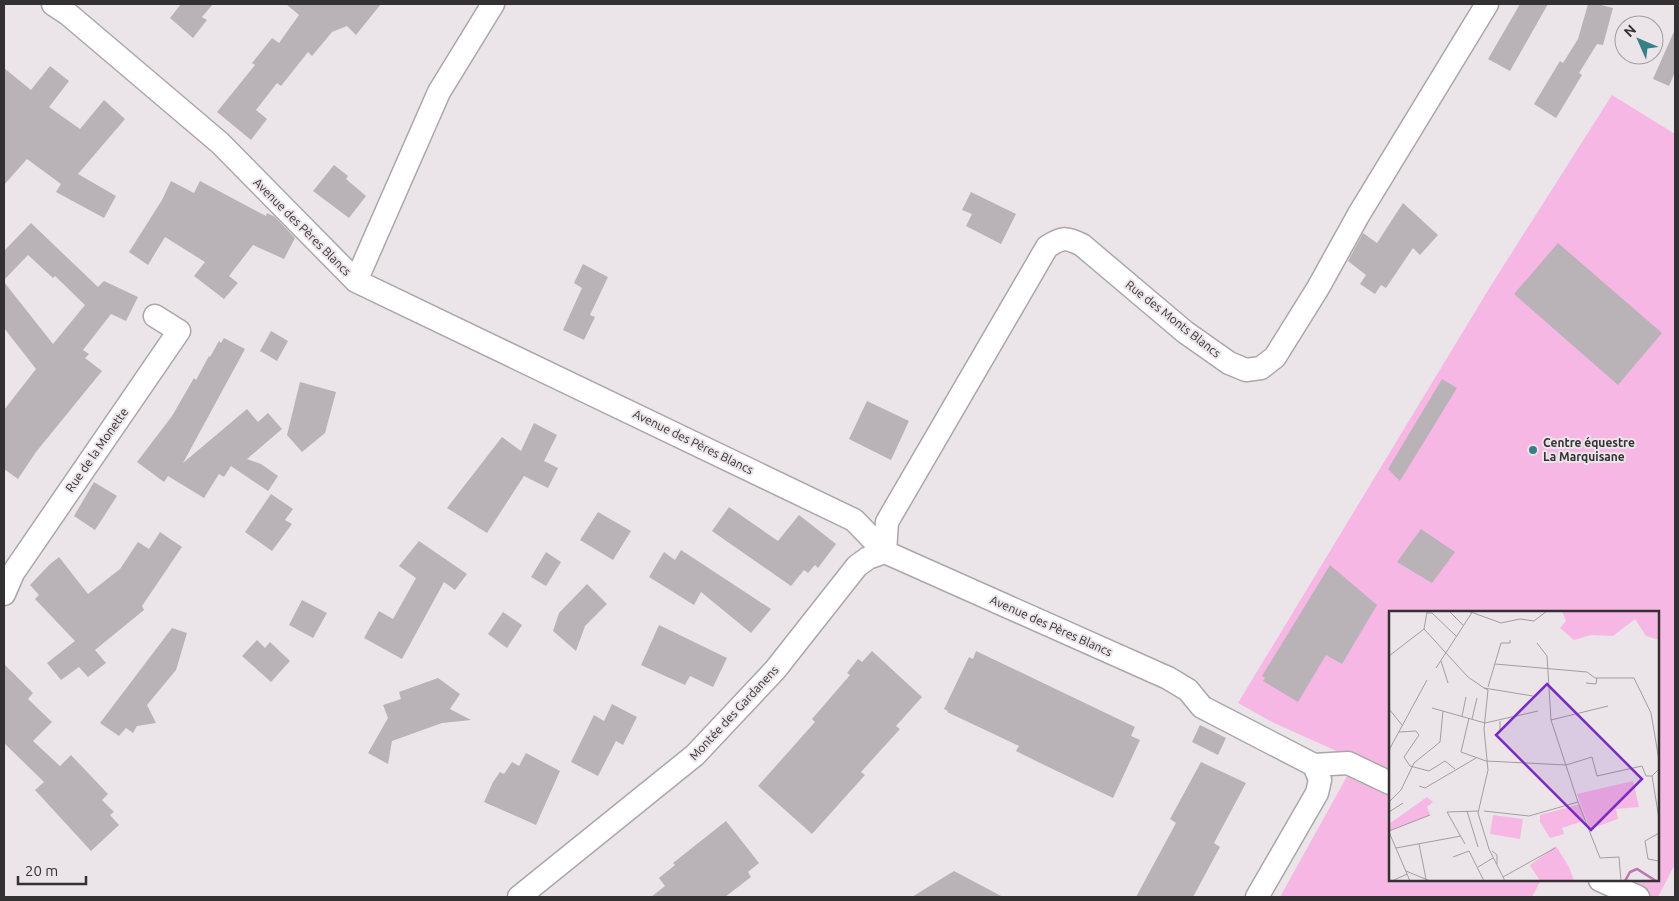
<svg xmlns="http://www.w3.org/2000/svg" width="1679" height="901" font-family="Ubuntu,sans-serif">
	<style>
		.green { fill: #f6b7e4 }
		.building { fill: #b9b3b7 }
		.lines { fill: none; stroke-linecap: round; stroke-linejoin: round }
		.street-casing { stroke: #aba6a9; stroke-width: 25 }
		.street { stroke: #fff; stroke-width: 22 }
		.poi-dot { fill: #388086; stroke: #ebe5e9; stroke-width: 2 }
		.labels { text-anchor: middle; stroke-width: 4; stroke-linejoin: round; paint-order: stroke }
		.street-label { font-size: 12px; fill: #343133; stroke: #ebe5e9 }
		.poi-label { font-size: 12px; font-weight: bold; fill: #343133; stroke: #ebe5e9; text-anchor: start }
		.inset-river { fill: none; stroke: #c074ac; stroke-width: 2.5 }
		.inset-road { fill: none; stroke: #a29da0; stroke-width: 1 }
		.view { fill: #7b2cbf; fill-opacity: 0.15; stroke: #7b2cbf; stroke-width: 2.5 }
		.inset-edge { fill: none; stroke: #343133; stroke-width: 2.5 }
	</style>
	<rect width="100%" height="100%" fill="#ebe5e9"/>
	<!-- green -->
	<path class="green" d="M 1612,95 L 1675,134 L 1675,864 L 1658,897 L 1650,897 L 1613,880 L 1658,880 L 1658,612 L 1390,612 L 1390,775 L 1274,723 L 1238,703 L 1490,287 Z
		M 1350,771 L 1390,789 L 1390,880 L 1541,880 L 1532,897 L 1280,897 Z"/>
	<!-- building -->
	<path class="building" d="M 181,4 L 213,4 L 202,17 L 207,20 L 193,38 L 170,18 Z
		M 286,4 L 381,4 L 356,35 L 347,26 L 332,32 L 312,56 L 308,52 L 281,86 L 277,83 L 256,110 L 267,119 L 251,140 L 217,112 L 255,65 L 252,63 L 272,38 L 279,43 L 299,15 Z
		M 1520,4 L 1548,4 L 1510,71 L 1488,59 Z
		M 1588,4 L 1597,4 L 1613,8 L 1603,45 L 1597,44 L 1579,73 L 1582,75 L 1556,118 L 1534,104 L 1560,61 L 1563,63 L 1578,39 Z
		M 1675,29 L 1675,72 L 1669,86 L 1653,79 Z
		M 50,66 L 69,81 L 49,107 L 80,129 L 104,100 L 125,119 L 78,174 L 116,196 L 104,218 L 56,192 L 61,184 L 27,159 L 4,185 L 4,68 L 31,90 Z
		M 334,165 L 348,176 L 346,179 L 366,196 L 349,218 L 313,191 Z
		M 171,181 L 194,193 L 200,181 L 266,216 L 267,213 L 275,217 L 295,238 L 284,259 L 253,245 L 229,276 L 238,283 L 224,299 L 194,276 L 205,262 L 165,237 L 148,265 L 129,252 L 162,200 Z
		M 971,192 L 1016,214 L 1001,244 L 966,226 L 972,214 L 962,210 Z
		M 1403,203 L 1438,235 L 1420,255 L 1413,248 L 1386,288 L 1381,285 L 1375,294 L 1360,284 L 1366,275 L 1348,261 L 1363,233 L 1377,243 Z
		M 31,223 L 98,287 L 104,281 L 138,297 L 126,321 L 111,314 L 83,350 L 89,354 L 85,358 L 102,371 L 36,452 L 18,479 L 4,469 L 4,410 L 36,369 L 4,328 L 4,282 L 53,344 L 85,305 L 55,276 L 53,278 L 28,255 L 4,280 L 4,251 Z
		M 1558,243 L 1662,333 L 1618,385 L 1514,294 Z
		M 583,264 L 608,277 L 590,315 L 595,317 L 584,340 L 563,330 L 582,288 L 574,283 Z
		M 271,331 L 288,341 L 277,361 L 260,351 Z
		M 224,338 L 245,349 L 183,463 L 247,409 L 258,422 L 268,413 L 282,429 L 247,459 L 261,464 L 278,476 L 268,491 L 231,466 L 224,477 L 219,474 L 204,498 L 168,476 L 164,482 L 137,462 L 172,416 L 194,378 L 196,380 L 209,356 L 210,357 L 219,341 L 221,343 Z
		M 1442,379 L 1457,388 L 1400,481 L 1388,469 Z
		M 300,382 L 336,392 L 325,433 L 302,452 L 287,435 Z
		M 867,401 L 909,421 L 891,460 L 849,439 Z
		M 534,423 L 557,435 L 544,461 L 558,468 L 548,488 L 524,476 L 487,533 L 447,508 L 502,437 L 521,451 Z
		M 94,482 L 117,496 L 95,530 L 74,516 Z
		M 271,494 L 293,509 L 285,520 L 292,524 L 272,551 L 245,532 Z
		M 729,507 L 778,541 L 799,515 L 836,544 L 818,568 L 815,565 L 808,573 L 804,570 L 791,586 L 712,531 Z
		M 598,512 L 631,531 L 613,560 L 580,540 Z
		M 1421,529 L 1455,552 L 1432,583 L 1397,562 Z
		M 160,532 L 182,547 L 142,606 L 144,610 L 95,650 L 106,663 L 88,677 L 79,667 L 61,680 L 47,663 L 75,641 L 35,599 L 39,595 L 30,585 L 49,565 L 59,557 L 88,594 L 120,569 L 138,542 L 149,549 Z
		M 419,541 L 467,574 L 455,590 L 444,582 L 402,659 L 364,638 L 379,611 L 393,619 L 416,578 L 399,566 Z
		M 681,550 L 771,609 L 751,633 L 701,592 L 694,605 L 649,577 L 664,552 L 675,560 Z
		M 546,552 L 561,562 L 546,586 L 531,577 Z
		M 1330,565 L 1377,605 L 1342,664 L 1326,655 L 1298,702 L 1263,681 L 1265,678 L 1262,676 Z
		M 587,584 L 607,604 L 585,626 L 576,651 L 553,631 L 559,613 Z
		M 302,600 L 327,613 L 313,638 L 289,625 Z
		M 503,612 L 522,625 L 507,648 L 488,634 Z
		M 659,625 L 727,658 L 713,687 L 690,676 L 685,685 L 641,665 Z
		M 172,628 L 187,633 L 176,670 L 147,705 L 156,723 L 137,726 L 133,733 L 126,728 L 119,736 L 100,723 Z
		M 257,640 L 265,648 L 270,642 L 290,661 L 271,682 L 242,656 Z
		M 872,651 L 922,697 L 896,726 L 900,729 L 861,772 L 865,775 L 812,834 L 758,786 L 815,722 L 812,719 L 850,675 L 847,673 L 858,659 L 862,662 Z
		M 976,651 L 1135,727 L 1131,736 L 1140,740 L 1113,798 L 1038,762 L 1016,751 L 1019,746 L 947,712 L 948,711 L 944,709 L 969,657 L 973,659 Z
		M 4,664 L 33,693 L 28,699 L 52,722 L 33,741 L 60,766 L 71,755 L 108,794 L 102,800 L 114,812 L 110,815 L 119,825 L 91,851 L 35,790 L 44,782 L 4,743 Z
		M 438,678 L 460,694 L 450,709 L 471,720 L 442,723 L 392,741 L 388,764 L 368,753 L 388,718 L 383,705 L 401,699 L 399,692 Z
		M 612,704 L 637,717 L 623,745 L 616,741 L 598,776 L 571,762 L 594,715 L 604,721 Z
		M 1200,725 L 1226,738 L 1218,755 L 1192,742 Z
		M 526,753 L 560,771 L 536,825 L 484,802 L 493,782 L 500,772 L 504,774 L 512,762 L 519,766 Z
		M 1201,762 L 1246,783 L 1214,843 L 1220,847 L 1193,897 L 1136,897 L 1176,823 L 1170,819 Z
		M 726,821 L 759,863 L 748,872 L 751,877 L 725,897 L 651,897 L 665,886 L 659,878 L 675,865 L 673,863 Z
		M 954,871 L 1003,897 L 912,897 Z"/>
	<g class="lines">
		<!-- street casing -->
		<g class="street-casing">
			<path id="street" d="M 53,4 L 68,14 L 220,143 L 356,281 L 854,520 L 885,552 L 1168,678 L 1188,690 L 1202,707 L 1314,765 L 1348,763 L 1390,783
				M 356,281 L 439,92 L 493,4
				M 885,552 L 887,522 L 1047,247 C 1062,237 1066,237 1082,245 L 1185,332 L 1229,363 L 1246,370 L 1261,368 L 1275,357 L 1318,288 L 1359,214 L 1487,4
				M 4,594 L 13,573 L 179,331 L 155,316
				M 1600,880 L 1638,897
				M 519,897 L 695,755 L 775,670 L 857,566 L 868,558 L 885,552
				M 1257,897 L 1317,793 L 1320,780 L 1314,765"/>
		</g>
		<!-- street -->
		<use href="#street" class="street"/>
	</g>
	<!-- markers -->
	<circle class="poi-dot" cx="1533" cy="450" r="5"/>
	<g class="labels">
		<!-- street labels -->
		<g class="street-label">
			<text transform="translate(302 227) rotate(45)" y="4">Avenue des Pères Blancs</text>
			<text transform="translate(1173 319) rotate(38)" y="4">Rue des Monts Blancs</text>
			<text transform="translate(693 442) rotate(26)" y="4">Avenue des Pères Blancs</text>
			<text transform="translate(97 450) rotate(-55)" y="4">Rue de la Monette</text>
			<text transform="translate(1051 626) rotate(24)" y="4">Avenue des Pères Blancs</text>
			<text transform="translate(734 713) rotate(-47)" y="4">Montée des Gardanens</text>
		</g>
		<!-- poi labels -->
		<g class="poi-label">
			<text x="1543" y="447">Centre équestre<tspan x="1543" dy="14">La Marquisane</tspan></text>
		</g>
	</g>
	<!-- overview -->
	<g transform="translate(1389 611)">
		<rect width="270" height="270" fill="#ebe5e9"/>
		<path d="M 173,0 L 270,0 L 270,29 L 257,25 L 246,8 L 224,25 L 202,24 L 185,29 L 171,17 L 177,10 ZM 244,170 L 250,196 L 227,198 L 229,208 L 201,218 L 188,183 ZM 38,186 L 44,191 L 38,196 L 41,204 L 0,220 L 0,213 ZM 191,193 L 197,209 L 173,217 L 175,223 L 161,227 L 151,211 L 151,204 ZM 104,204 L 134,208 L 131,228 L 101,223 ZM 167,235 L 180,256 L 185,270 L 151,270 L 141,254 Z" fill="#f6b7e4"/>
		<path class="inset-river" d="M 236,270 L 241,261 L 248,258 L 267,270"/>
		<path class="inset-road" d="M 60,0 L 74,14M 79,0 L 112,12 L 131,8 L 145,10 L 158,0M 38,2 L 43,2 L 67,25M 35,18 L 79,66 L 95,77M 35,18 L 38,1M 148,32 L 158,45 L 162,109 L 189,191 L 211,247 L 230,246 L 232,270M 0,45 L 35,18M 52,50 L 59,72M 106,53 L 198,61 L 206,67 L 245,67 L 262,102 L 270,149M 47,57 L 84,0M 197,72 L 207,73 L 208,67M 99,76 L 112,32 L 121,32 L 121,29M 99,79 L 95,118 L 99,159 L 89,202 L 100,238 L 116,270M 99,79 L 95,77 L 144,85M 43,97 L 96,112 L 149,100M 0,98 L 13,114M 73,105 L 77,86M 80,107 L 72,141 L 97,150 L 177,154 L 203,146 L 208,165 L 253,155 L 257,165 L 263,165M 83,108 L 88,87M 162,109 L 219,95M 10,121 L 27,120 L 30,124 L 15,146 L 21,155 L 40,160 L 56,150 L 66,158M 107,123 L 111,120 L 111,110M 0,139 L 38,69M 270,158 L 263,165 L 270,208M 30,175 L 36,177 L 87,147M 0,191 L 12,179 L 25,152 L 51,131 L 54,100M 78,200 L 89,236M 95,200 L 140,205 L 189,191M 0,201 L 14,192M 0,220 L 41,204M 0,221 L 21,270M 270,222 L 256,230 L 259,248 L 270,250M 30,233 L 37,268M 76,233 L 58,201 L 90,200M 7,237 L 72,225M 103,240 L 108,244 L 108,253M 64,246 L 80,240 L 95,270M 89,256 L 104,247M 17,260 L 41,270M 114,266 L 166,237M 3,270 L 18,263"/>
		<path class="view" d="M 158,73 L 253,168 L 202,219 L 107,124 Z"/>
		<rect width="270" height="270" class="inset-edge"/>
	</g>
	<!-- border -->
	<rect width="1679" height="901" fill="none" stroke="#343133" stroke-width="10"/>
	<!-- north arrow -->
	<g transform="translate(1639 40) rotate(315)"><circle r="24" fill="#ebe5e9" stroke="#a29da0"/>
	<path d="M0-4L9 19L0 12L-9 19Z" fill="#388086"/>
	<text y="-8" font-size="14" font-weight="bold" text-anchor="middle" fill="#343133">N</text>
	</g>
	<!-- scale -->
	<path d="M18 876v8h68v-8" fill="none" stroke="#343133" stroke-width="2.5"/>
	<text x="25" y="876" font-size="15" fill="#343133" stroke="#ebe5e9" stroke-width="4" paint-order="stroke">20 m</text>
</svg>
